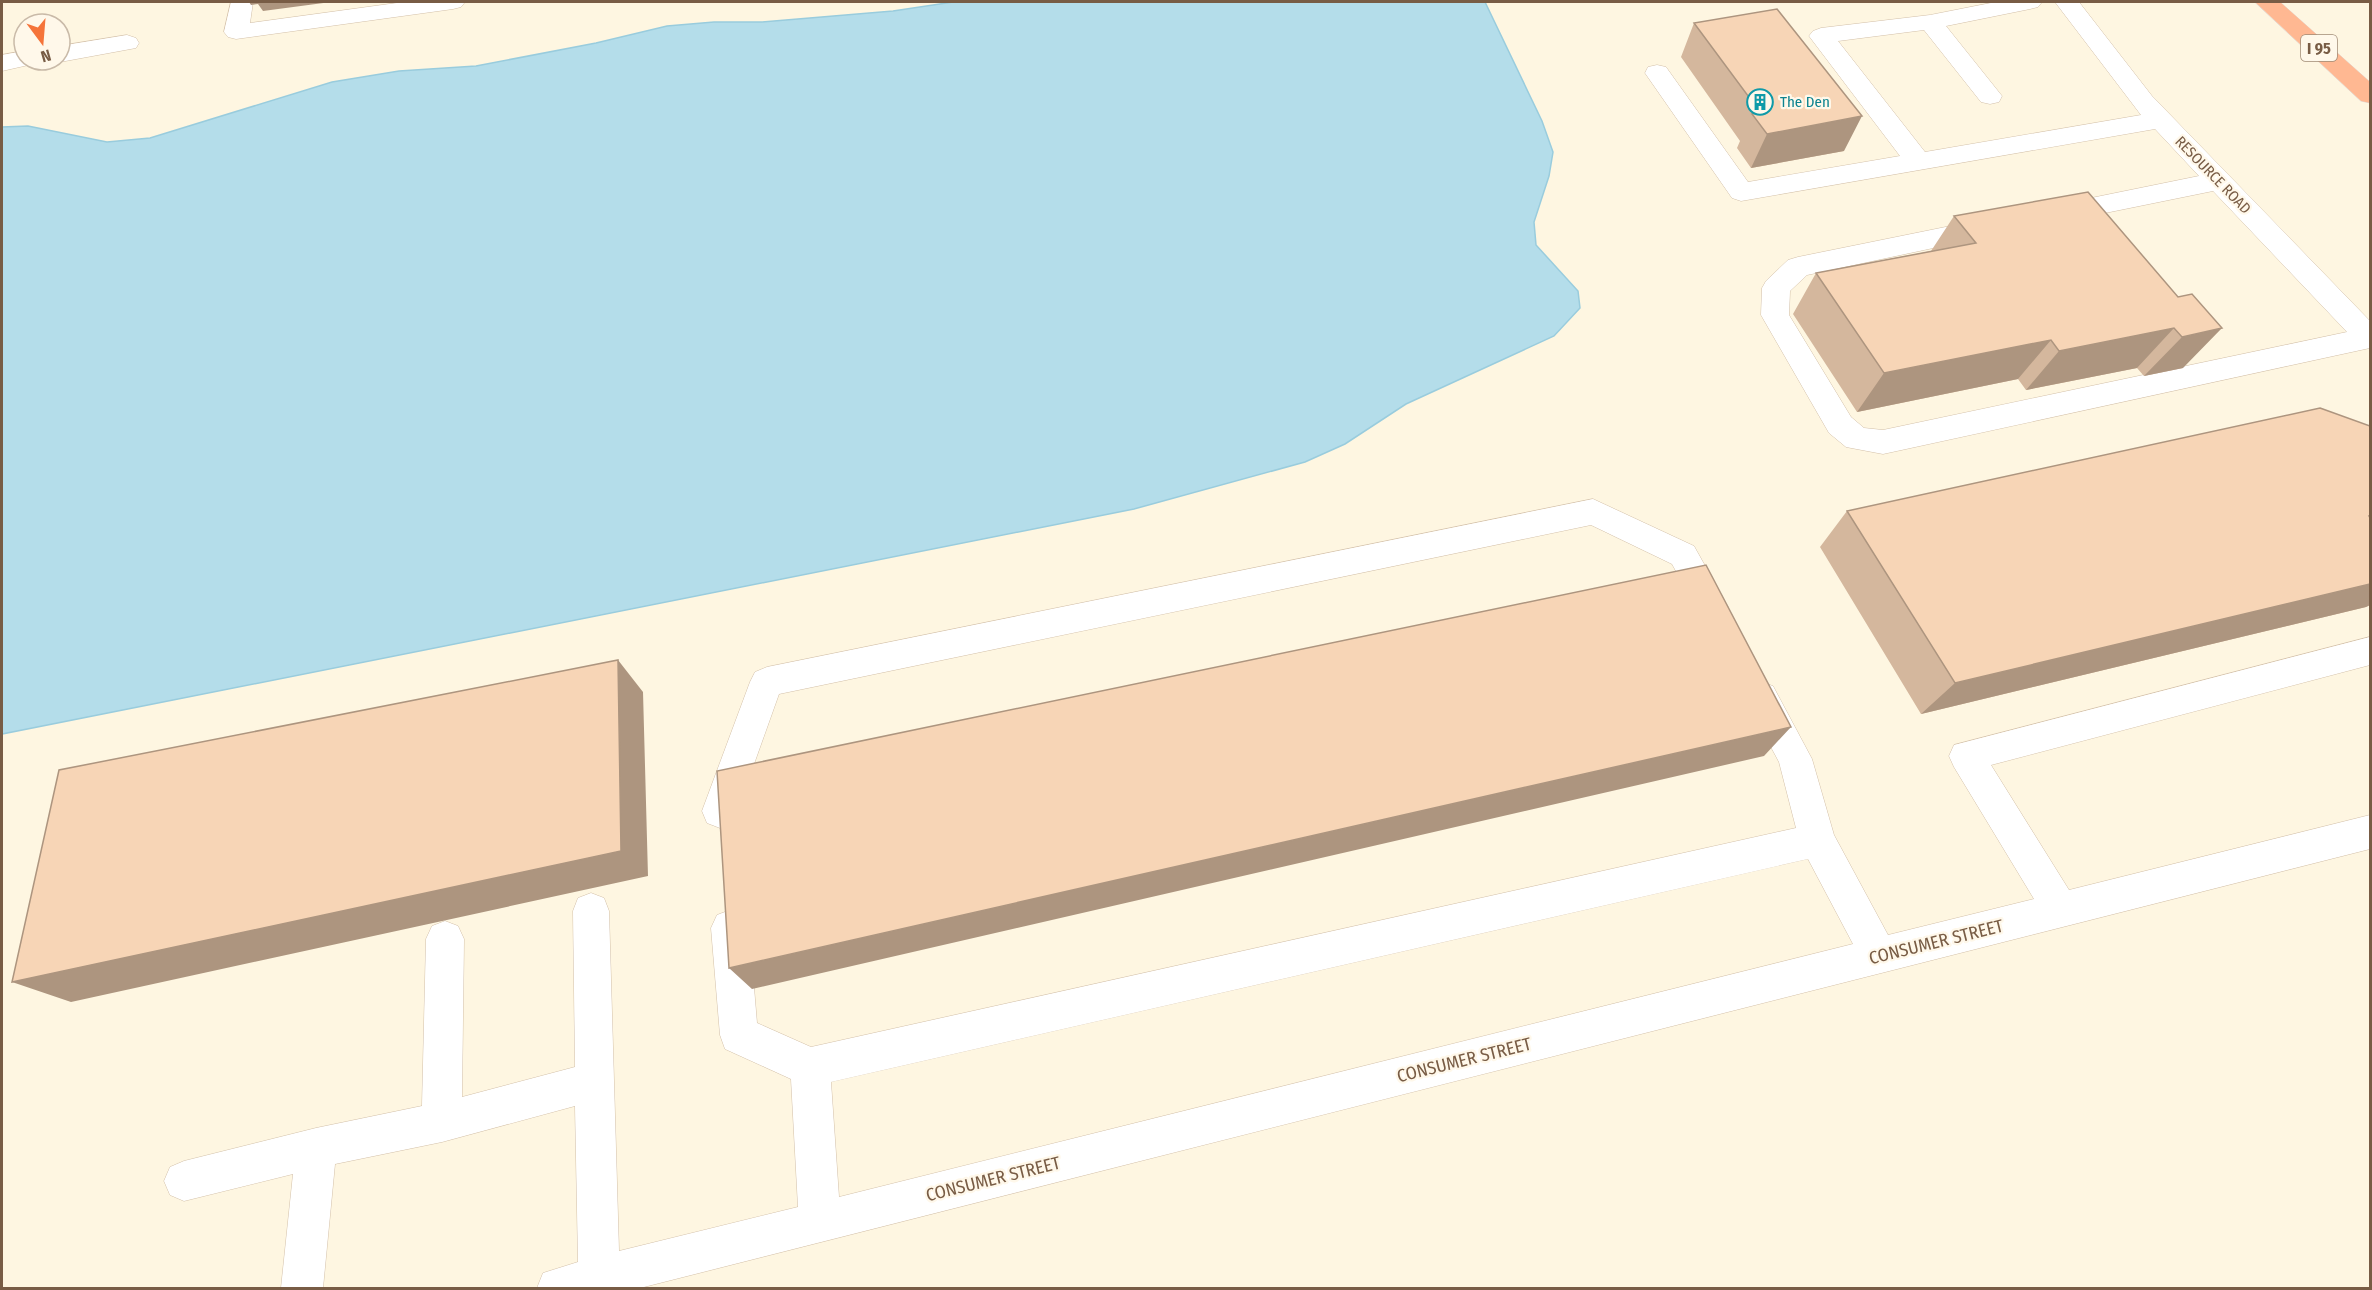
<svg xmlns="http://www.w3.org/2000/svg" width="2372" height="1290" font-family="'Fira Sans Condensed',sans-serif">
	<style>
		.water { fill: #b4ddea; stroke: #9cd; stroke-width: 1.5 }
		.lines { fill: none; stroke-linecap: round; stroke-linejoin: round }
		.minor-casing { stroke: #d3c0a9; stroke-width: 1 }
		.highway-casing { stroke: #e1dbd6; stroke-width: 1 }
		.minor { fill: #fff; fill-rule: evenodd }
		.highway { fill: #ffb892; fill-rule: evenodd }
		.wall { fill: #d4b79d }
		.shaded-wall { fill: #ad957f }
		.building { fill: #f7d5b6; stroke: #ad957f; stroke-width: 1.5 }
		.labels { text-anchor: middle; stroke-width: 4.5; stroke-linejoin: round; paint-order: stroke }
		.far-culture-label { font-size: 15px; fill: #0d838f; stroke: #fff8ea; text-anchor: start }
		.far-street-label { font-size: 15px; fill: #785c45; stroke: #fff8ea }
		.shield { fill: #fff8ea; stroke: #a08b76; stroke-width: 1.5 }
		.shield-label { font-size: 16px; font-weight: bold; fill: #785c45 }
		.street-label { font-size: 18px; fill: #785c45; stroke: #fff8ea }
	</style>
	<rect width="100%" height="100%" fill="#fef6e1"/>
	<!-- water -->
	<path class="water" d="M 953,2 L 1485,2 L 1542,121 L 1553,152 L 1549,176 L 1534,222 L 1536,245 L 1578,291 L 1580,308 L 1554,336 L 1406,404 L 1345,444 L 1305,462 L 1134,509 L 2,734 L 2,127 L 28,126 L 107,142 L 150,138 L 332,82 L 399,71 L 476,66 L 596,43 L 667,26 L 714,22 L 762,22 L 893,11 Z"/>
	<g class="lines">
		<!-- minor casing -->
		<g class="minor-casing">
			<path id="minor" d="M 231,2 L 253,2 L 250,23 L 404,2 L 465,2 L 461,7 L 453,9 L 236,39 L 228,37 L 224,32 Z
				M 1996,2 L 2042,2 L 2038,7 L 2030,9 L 1946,26 L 2002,96 L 1999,102 L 1990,104 L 1981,102 L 1924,30 L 1838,41 L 1925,152 L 2141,115 L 2055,2 L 2079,2 L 2152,96 L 2370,321 L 2370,348 L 1883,454 L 1846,447 L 1829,433 L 1761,315 L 1762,288 L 1766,281 L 1788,260 L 1798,257 L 1985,219 L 1994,221 L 1998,228 L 1994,235 L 1807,275 L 1790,291 L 1789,315 L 1851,417 L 1864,428 L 1883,430 L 2347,332 L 2213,191 L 2056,223 L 2047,221 L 2043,214 L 2047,207 L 2199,176 L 2155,129 L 1741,201 L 1732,198 L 1645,73 L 1648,67 L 1657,65 L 1666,67 L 1748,182 L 1900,156 L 1809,36 L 1813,31 L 1821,28 L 1930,15 Z
				M 127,35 L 136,38 L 139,43 L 136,48 L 60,62 L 54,60 L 60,60 L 60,46 Z
				M 24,51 L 24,60 L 35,60 L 33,64 L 2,71 L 2,55 Z
				M 1593,499 L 1694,546 L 1728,607 L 1723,617 L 1712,621 L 1701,617 L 1672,564 L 1591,525 L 779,694 L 733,823 L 720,828 L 707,823 L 702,811 L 750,682 L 755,672 L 767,667 Z
				M 2370,637 L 2370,665 L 1991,765 L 2069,890 L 2370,815 L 2370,849 L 640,1288 L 537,1288 L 543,1273 L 578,1262 L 575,1106 L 442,1142 L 335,1164 L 323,1288 L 281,1288 L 293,1174 L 184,1201 L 170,1195 L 164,1181 L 170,1167 L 184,1161 L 316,1128 L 422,1106 L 426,939 L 432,926 L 445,921 L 458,926 L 464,939 L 462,1097 L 575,1067 L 573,911 L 578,898 L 591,893 L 604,898 L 609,911 L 619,1251 L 798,1207 L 791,1079 L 725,1049 L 720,1035 L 711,928 L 717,915 L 730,910 L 743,915 L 749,928 L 757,1023 L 811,1047 L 1796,828 L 1779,762 L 1744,697 L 1749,686 L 1761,682 L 1773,686 L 1812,759 L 1834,835 L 1888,935 L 2034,899 L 1954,767 L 1949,756 L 1954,745 ZM 1808,859 L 1853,944 L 839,1197 L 831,1082 Z"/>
		</g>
		<!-- highway casing -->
		<g class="highway-casing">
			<path id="highway" d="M 2255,2 L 2280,2 L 2370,82 L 2370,103 L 2361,101 Z"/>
		</g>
		<!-- minor -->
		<use href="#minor" class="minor"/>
		<!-- highway -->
		<use href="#highway" class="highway"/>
	</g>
	<!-- wall -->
	<path class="wall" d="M 1694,23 L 1844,151 L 1751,168 L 1737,148 L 1740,141 L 1681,57 Z
		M 1954,216 L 2178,297 L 2192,294 L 2183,368 L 2144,376 L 2137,368 L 2026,390 L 2018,379 L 1857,412 L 1793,314 L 1816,273 L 1931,251 Z
		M 2370,426 L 2370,605 L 2366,607 L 1921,714 L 1820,547 L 1847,511 Z"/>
	<!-- shaded-wall -->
	<path class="shaded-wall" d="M 249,2 L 331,2 L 263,11 L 258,4 L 251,5 Z
		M 1862,116 L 1844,151 L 1751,168 L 1767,134 Z
		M 2174,328 L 2137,368 L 2026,390 L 2059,351 Z
		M 2222,328 L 2183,368 L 2144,376 L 2182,337 Z
		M 2051,340 L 2018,379 L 1857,412 L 1884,373 Z
		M 2370,584 L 2370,605 L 2366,607 L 1921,714 L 1955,683 Z
		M 618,660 L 643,692 L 648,876 L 71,1002 L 12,982 Z
		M 1791,727 L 1764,756 L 752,989 L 729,968 Z"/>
	<!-- building -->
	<path class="building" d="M 1777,9 L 1862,116 L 1767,134 L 1752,114 L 1760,112 L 1694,23 Z
		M 2088,192 L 2178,297 L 2192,294 L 2222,328 L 2182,337 L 2174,328 L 2059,351 L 2051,340 L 1884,373 L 1816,273 L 1976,243 L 1954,216 Z
		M 2320,408 L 2370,426 L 2370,516 L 2369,516 L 2370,518 L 2370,584 L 1955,683 L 1847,511 Z
		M 1706,565 L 1791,727 L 729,968 L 717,771 Z
		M 618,660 L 621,851 L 12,982 L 59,770 Z"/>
	<!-- icons -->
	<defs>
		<g id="building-ring" transform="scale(1.35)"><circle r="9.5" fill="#fff8ea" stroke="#0f9aa8" stroke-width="1.5"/><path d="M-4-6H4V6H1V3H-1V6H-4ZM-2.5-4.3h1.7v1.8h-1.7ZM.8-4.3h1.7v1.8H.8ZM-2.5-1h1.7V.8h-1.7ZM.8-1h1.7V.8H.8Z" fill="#0f9aa8"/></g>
	</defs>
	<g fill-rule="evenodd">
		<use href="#building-ring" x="1760" y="102"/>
	</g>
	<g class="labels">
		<!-- far-culture labels -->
		<g class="far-culture-label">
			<text x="1780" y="107">The Den</text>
		</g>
		<!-- far-street labels -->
		<g class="far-street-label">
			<text transform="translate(2213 175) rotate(46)" y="5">RESOURCE ROAD</text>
		</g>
		<!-- shield labels -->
		<rect class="shield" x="2301" y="35" width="36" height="26" rx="4.5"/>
		<g class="shield-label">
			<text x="2319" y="54">I 95</text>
		</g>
		<!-- street labels -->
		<g class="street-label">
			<text transform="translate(1936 942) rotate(-14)" y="6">CONSUMER STREET</text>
			<text transform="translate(1464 1060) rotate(-14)" y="6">CONSUMER STREET</text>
			<text transform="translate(993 1179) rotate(-14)" y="6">CONSUMER STREET</text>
		</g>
	</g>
	<!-- border -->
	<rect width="2372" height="1290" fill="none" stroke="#785c45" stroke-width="6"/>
	<!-- north arrow -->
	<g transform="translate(42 42) rotate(164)"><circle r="28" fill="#fff8ea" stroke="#c9baa8" stroke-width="1.5"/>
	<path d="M0-4.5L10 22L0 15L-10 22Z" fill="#f5743a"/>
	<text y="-9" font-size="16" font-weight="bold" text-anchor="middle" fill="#785c45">N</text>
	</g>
</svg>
